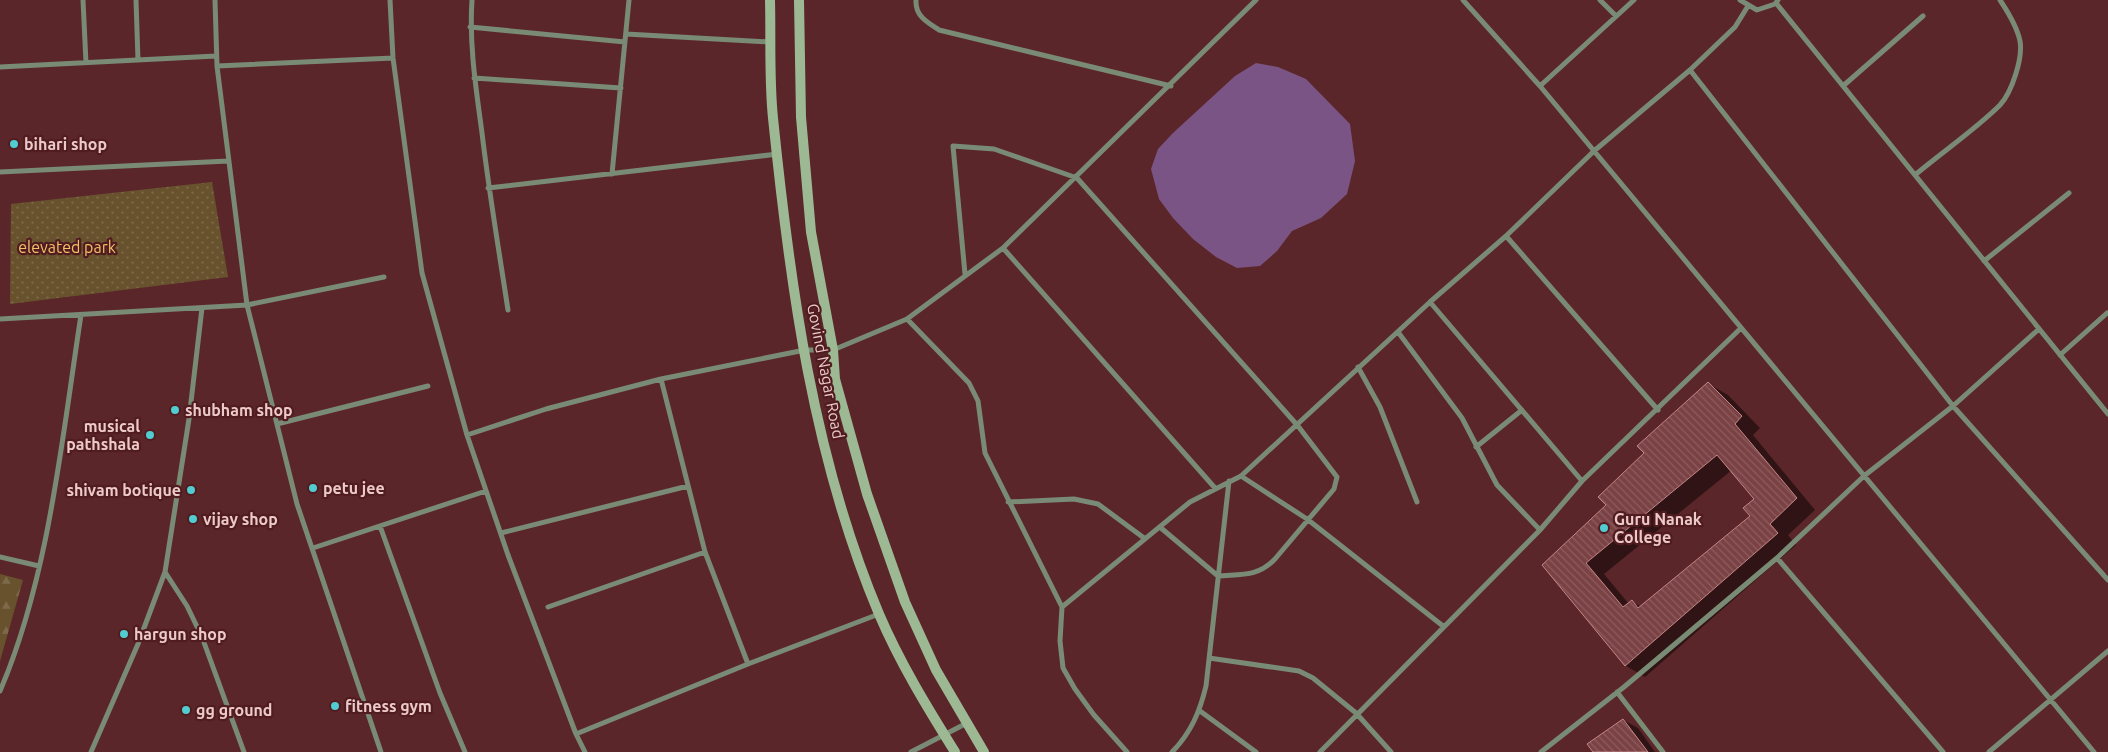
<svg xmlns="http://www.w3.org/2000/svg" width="2108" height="752" font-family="Ubuntu,sans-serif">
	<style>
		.grass { fill: url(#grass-dots) }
		.forest { fill: url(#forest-firs) }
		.water { fill: #7b5486 }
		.shadow { fill: #0007; fill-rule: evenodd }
		.building { fill: url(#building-back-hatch); stroke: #c58586; fill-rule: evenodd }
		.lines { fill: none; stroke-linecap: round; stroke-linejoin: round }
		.minor { stroke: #798b74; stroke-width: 5 }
		.secondary { stroke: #9cb994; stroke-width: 10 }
		.poi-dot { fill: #51ccd1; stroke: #501c1f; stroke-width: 2 }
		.labels { text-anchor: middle; stroke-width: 4.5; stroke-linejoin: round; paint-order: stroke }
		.poi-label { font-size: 16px; font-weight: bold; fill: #eccac9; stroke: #501c1f; text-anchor: start }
		.park-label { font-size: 16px; fill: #f4c069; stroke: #501c1f }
		.street-label { font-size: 16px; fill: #eccac9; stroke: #501c1f }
	</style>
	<defs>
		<pattern id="grass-dots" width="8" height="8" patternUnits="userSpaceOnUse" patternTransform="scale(1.25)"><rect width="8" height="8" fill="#68522e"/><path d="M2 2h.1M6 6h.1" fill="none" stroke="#7e6a4b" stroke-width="1.8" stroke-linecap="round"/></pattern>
		<pattern id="forest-firs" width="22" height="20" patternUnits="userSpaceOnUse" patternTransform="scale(1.25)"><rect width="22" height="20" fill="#68522e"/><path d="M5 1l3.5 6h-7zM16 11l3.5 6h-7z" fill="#7e6a4b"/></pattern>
		<pattern id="building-back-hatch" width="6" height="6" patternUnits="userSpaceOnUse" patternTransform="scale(1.25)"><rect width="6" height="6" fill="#7a4244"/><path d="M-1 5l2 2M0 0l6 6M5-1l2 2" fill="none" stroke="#8d5c5e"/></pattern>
	</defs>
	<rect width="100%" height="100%" fill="#5b2629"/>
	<!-- grass -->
	<path class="grass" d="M 212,182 L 228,277 L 10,304 L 11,204 Z"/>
	<!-- forest -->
	<path class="forest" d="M 0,574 L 23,580 L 0,661 Z"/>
	<!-- water -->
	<path class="water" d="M 1256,63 L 1278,67 L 1306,79 L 1350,124 L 1355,161 L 1347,194 L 1321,218 L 1292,231 L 1277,251 L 1260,266 L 1237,268 L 1216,257 L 1193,239 L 1173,218 L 1159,199 L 1151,169 L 1158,149 L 1173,133 L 1235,76 Z"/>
	<!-- shadow -->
	<path class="shadow" d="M 1709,384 L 1728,395 L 1760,428 L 1753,435 L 1815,510 L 1788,535 L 1796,545 L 1645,677 L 1626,666 L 1544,565 L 1607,505 L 1645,454 ZM 1732,470 L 1756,499 L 1752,516 L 1642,607 L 1632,602 L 1629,604 L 1604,574 Z
		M 1623,720 L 1638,728 L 1655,752 L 1595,752 Z"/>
	<!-- building -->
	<path class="building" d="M 1708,382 L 1742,416 L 1735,424 L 1797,498 L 1770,524 L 1778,533 L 1625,666 L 1542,565 L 1606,505 L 1598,497 L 1644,453 L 1637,446 ZM 1717,455 L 1754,499 L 1743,508 L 1750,516 L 1638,608 L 1632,600 L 1623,607 L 1586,563 Z
		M 1623,719 L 1648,752 L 1593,752 L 1587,744 Z"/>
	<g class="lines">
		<!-- minor -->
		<path class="minor" d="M 83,0 L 86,63
			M 136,0 L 138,60
			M 215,0 L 217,66 L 247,305 L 297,504 L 381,752
			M 390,0 L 393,58 L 422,273 L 467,435 L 508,555 L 576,734
			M 472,0 C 469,45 476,88 482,133 C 489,192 499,251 508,310
			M 916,0 C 915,16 927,22 939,30 L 1171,86
			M 1463,0 L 1540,86 L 2094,752
			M 1600,0 L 1616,16
			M 1740,0 L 1757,10 L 1775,4 L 1778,0
			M 1776,3 L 2108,414
			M 470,27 L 625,42
			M 626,34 L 770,42
			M 217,66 L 393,58
			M 0,67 L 216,56
			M 1690,70 L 1953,406 L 2108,580
			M 474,78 L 621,88
			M 1540,86 L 1634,0
			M 1843,86 L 1923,16
			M 0,172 L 228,161
			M 612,174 L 629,0
			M 1915,175 C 1941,153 1976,129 2000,105 C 2012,92 2023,58 2020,41 C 2017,26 2008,12 2000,0
			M 488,188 L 778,154
			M 1506,236 L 1658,410
			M 1003,248 L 1215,488
			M 1984,261 L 2069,193
			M 965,274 L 953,146 L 994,149 L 1077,178 L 1298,426 L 1337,477 L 1334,489 L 1275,559 C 1258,577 1241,574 1218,576 L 1161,528
			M 1430,302 L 1582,481
			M 0,319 L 247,305 L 384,277
			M 907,319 L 969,383 L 978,401 L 985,453 L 1062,607 L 1060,641 L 1063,668 L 1075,689 L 1094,715 L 1127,752
			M 1398,332 L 1462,418 L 1497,485 L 1540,530
			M 2060,355 L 2107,313
			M 1358,367 L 1380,407 L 1417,502
			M 661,379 L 705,552 L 748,664
			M 277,424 L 428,386
			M 467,435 L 546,409 L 661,379 L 805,350 L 833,350 L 907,319 L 1003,248 L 1256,0
			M 1476,447 L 1522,410
			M 1241,476 L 1307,519 L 1443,626
			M 1008,502 L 1074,499 L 1098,504 L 1144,538
			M 380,526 L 440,693 L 465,752
			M 501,533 L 688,486
			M 313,548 L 486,491
			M 0,557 L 39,566
			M 1777,558 L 1943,752
			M 165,572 L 187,606 L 202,637 L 244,752
			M 548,607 L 705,552
			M 1062,607 L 1190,502 L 1241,476 L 1430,302 L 1506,236 L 1594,151 L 1690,70 L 1735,27 L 1748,6
			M 1209,658 L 1299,671 L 1313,678 L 1356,713 L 1391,752
			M 0,691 C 49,577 62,438 81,315
			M 1617,692 L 1663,752
			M 1200,711 L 1256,752
			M 91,752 L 138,644 L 165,572 L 189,419 L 202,308
			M 585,752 L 576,734 L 748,664 L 879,614
			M 911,752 L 967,723
			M 1172,752 C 1191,733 1200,711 1206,686 L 1229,481
			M 1320,752 L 1540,530 L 1582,481 L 1740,329
			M 1541,752 L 1624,687 L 1777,558 L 1864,476 L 1953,406 L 2039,329
			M 1989,752 L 2108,651"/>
		<!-- secondary -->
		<path class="secondary" d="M 770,0 C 771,39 769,80 773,118 C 790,286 813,457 879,614 C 900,663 927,707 955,752
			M 799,0 L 801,117 L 811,232 L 833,350 L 835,379 L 867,494 L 905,602 L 936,670 L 984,752"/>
	</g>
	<!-- markers -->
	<g class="poi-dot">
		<circle cx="14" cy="144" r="5"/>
		<circle cx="175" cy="410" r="5"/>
		<circle cx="150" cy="435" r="5"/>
		<circle cx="313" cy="488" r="5"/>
		<circle cx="191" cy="490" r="5"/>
		<circle cx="193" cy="519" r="5"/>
		<circle cx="1604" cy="528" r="5"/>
		<circle cx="124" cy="634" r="5"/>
		<circle cx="335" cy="706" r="5"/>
		<circle cx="186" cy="710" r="5"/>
	</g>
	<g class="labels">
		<!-- poi labels -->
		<g class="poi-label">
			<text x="24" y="150">bihari shop</text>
			<text x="185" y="416">shubham shop</text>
			<text x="140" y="432" text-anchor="end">musical<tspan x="140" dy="18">pathshala</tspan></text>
			<text x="323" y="494">petu jee</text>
			<text x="181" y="496" text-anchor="end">shivam botique</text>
			<text x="203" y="525">vijay shop</text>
			<text x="1614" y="525">Guru Nanak<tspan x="1614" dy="18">College</tspan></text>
			<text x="134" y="640">hargun shop</text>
			<text x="345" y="712">fitness gym</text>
			<text x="196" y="716">gg ground</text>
		</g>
		<!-- park labels -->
		<g class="park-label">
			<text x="67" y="253">elevated park</text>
		</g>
		<!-- street labels -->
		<g class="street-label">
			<text transform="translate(826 371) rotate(79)" y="6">Govind Nagar Road</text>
		</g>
	</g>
</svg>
